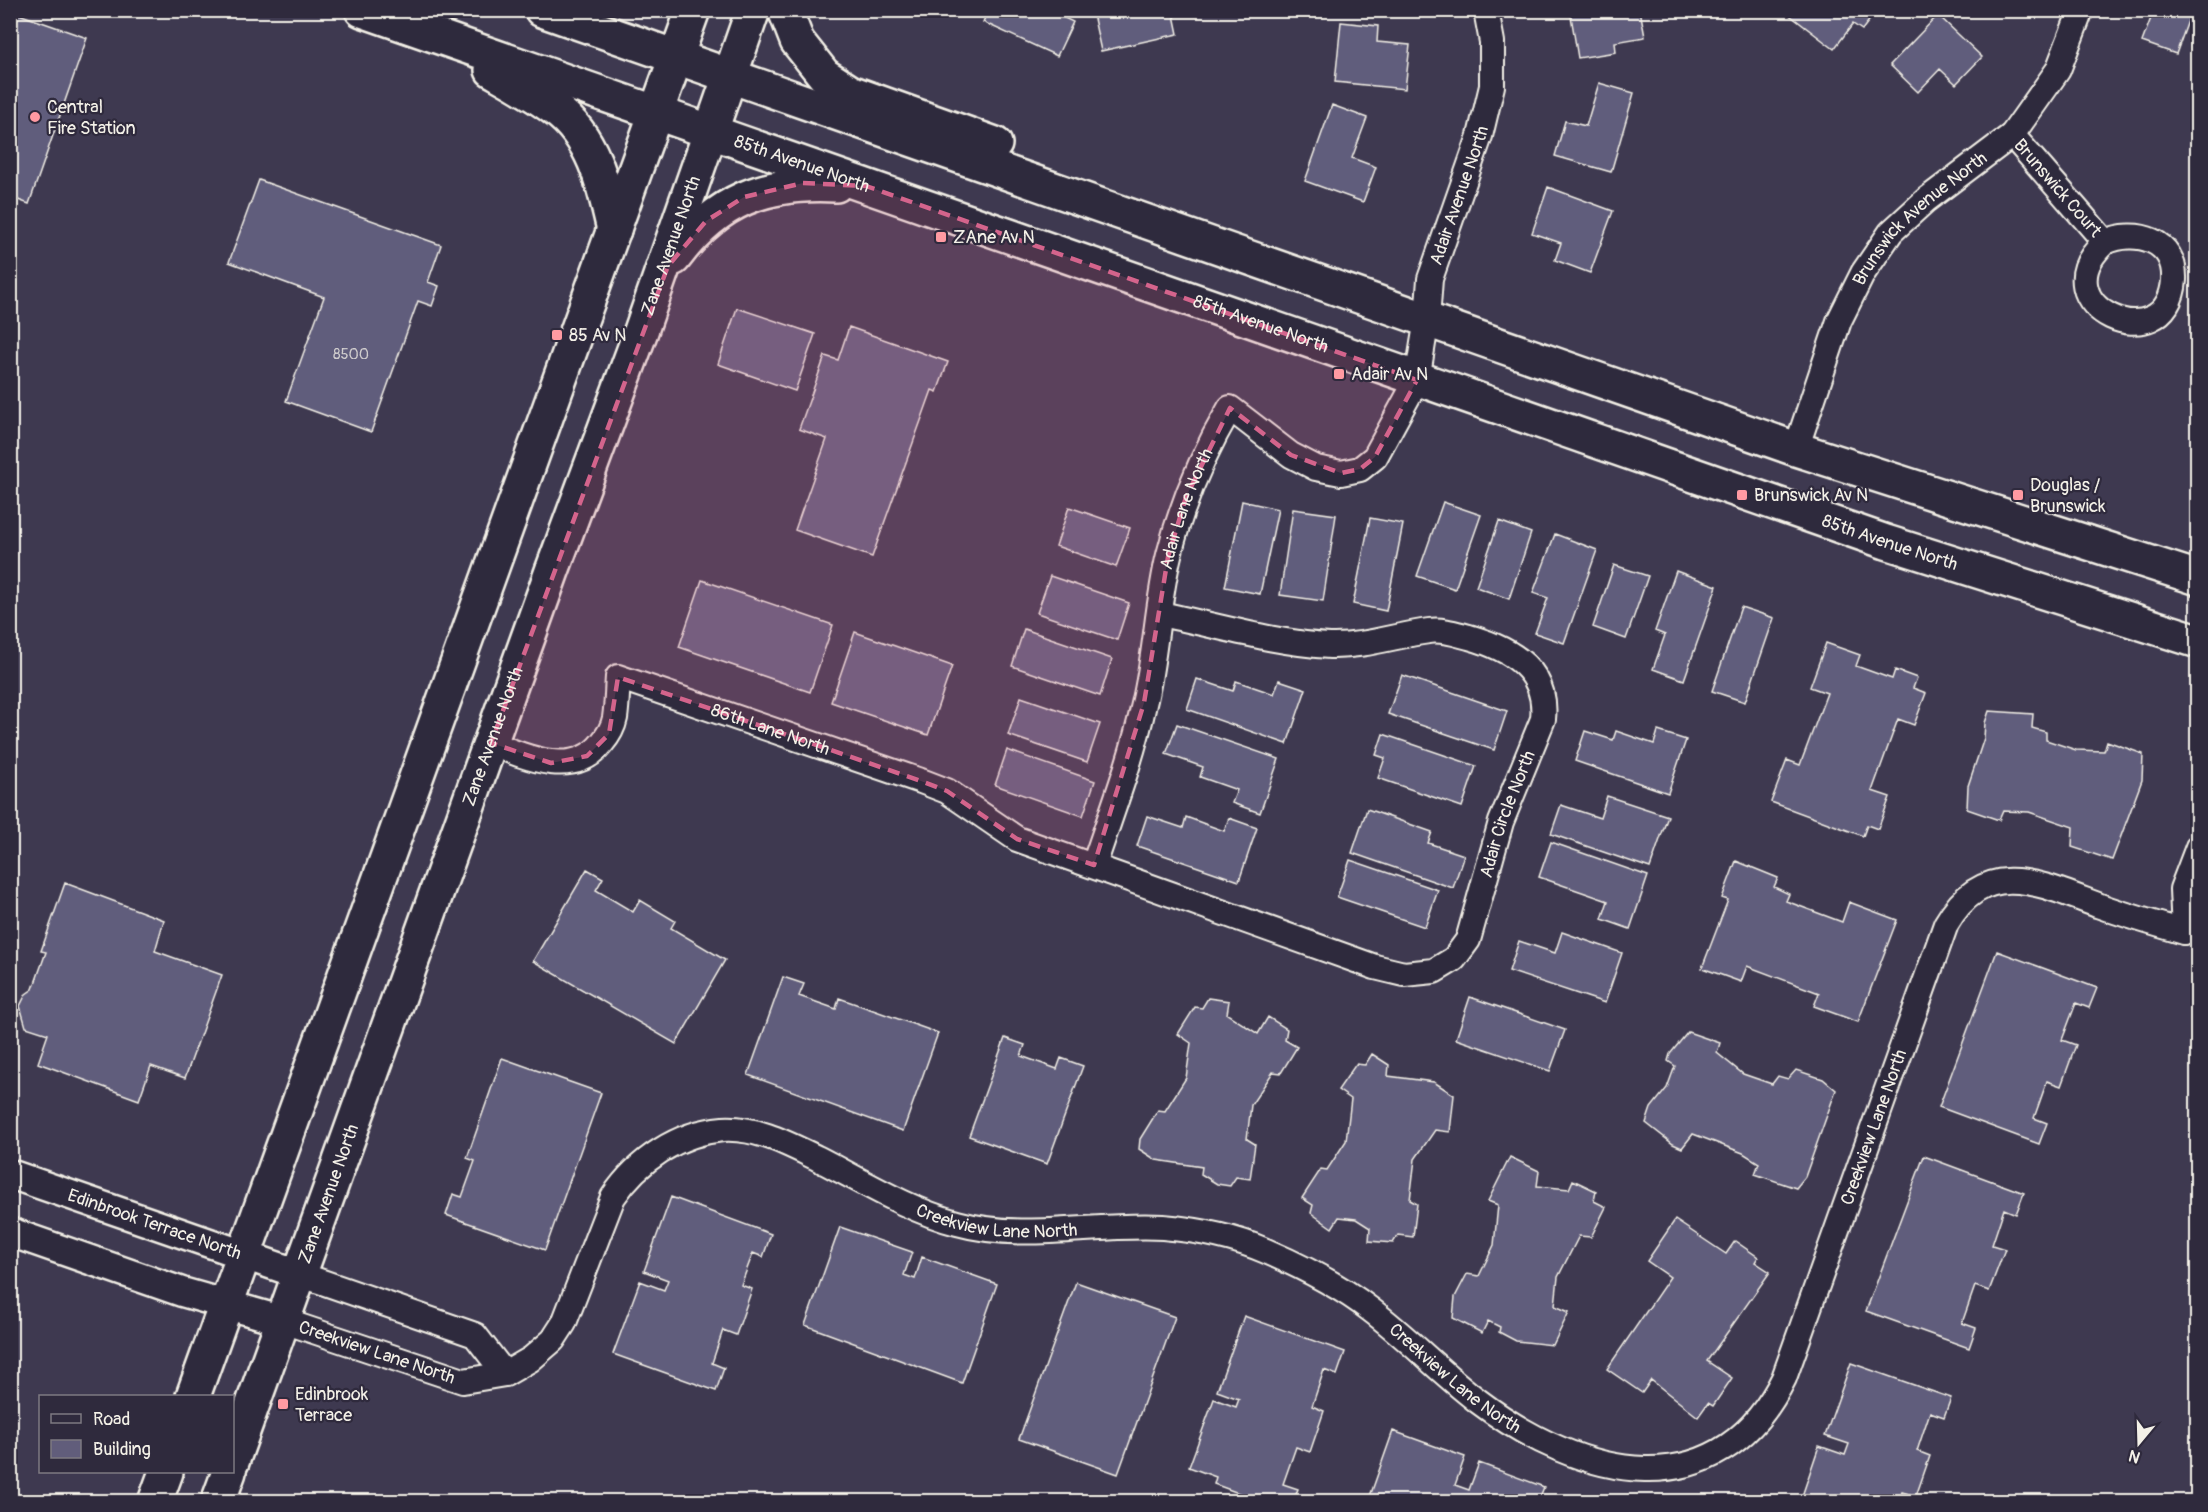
<svg xmlns="http://www.w3.org/2000/svg" width="2208" height="1512" font-family="Pangolin,sans-serif">
	<style>
		.building { fill: #615d7b; stroke: #f4f1e8; stroke-width: 1.5 }
		.lines { fill: none; stroke-linecap: round; stroke-linejoin: round }
		.minor-casing { stroke: #f4f1e8; stroke-width: 28 }
		.tertiary-casing { stroke: #f4f1e8; stroke-width: 33 }
		.secondary-casing { stroke: #f4f1e8; stroke-width: 38 }
		.minor { stroke: #2f2a3d; stroke-width: 24 }
		.tertiary { stroke: #2f2a3d; stroke-width: 28 }
		.secondary { stroke: #2f2a3d; stroke-width: 33 }
		.marked { fill: #d4648c; fill-opacity: 0.2; stroke: #d4648c; stroke-width: 4.5; stroke-dasharray: 12 8; stroke-linejoin: round }
		.poi-dot { fill: #ff9aa2; stroke: #2f2a3d; stroke-width: 2 }
		.labels { text-anchor: middle; stroke-width: 4.5; stroke-linejoin: round; paint-order: stroke }
		.number-label { font-size: 15px; fill: #cfcccd }
		.poi-label { font-size: 18px; fill: #f4f1e8; stroke: #2f2a3d; text-anchor: start }
		.street-label { font-size: 18px; fill: #f4f1e8; stroke: #2f2a3d }
	</style>
	<rect width="100%" height="100%" fill="#3e3950"/>
	<filter id="ink" filterUnits="userSpaceOnUse"><feTurbulence type="fractalNoise" baseFrequency=".0167" numOctaves="2"/><feDisplacementMap in="SourceGraphic" scale="12" xChannelSelector="R" yChannelSelector="G"/><feConvolveMatrix kernelMatrix="1 2 1 2 8 2 1 2 1" color-interpolation-filters="sRGB"/></filter>
	<g filter="url(#ink)">
		<!-- building -->
		<path class="building" d="M 988,10 L 1048,10 L 1073,22 L 1057,56 L 983,22 Z
			M 1108,10 L 1173,10 L 1178,34 L 1101,51 L 1093,14 Z
			M 1570,10 L 1640,10 L 1645,37 L 1615,42 L 1616,52 L 1578,58 Z
			M 1783,10 L 1877,10 L 1862,30 L 1853,24 L 1834,49 Z
			M 2154,10 L 2192,10 L 2176,54 L 2142,42 Z
			M 10,11 L 87,38 L 29,204 L 10,197 Z
			M 1938,15 L 1982,57 L 1956,84 L 1940,69 L 1918,92 L 1890,65 Z
			M 1341,22 L 1378,26 L 1377,42 L 1410,45 L 1405,89 L 1335,82 Z
			M 1599,83 L 1634,93 L 1611,172 L 1555,156 L 1565,121 L 1586,126 Z
			M 1332,105 L 1367,118 L 1352,158 L 1376,167 L 1363,202 L 1305,181 Z
			M 259,180 L 441,245 L 428,282 L 439,286 L 432,306 L 418,301 L 371,432 L 286,401 L 324,297 L 229,262 Z
			M 1548,187 L 1613,211 L 1590,273 L 1555,260 L 1561,243 L 1532,233 Z
			M 737,308 L 815,334 L 795,391 L 718,364 Z
			M 849,327 L 948,362 L 937,392 L 932,390 L 872,557 L 795,530 L 827,439 L 799,429 L 825,356 L 838,360 Z
			M 1242,501 L 1278,509 L 1260,594 L 1225,587 Z
			M 1443,502 L 1481,515 L 1455,589 L 1417,576 Z
			M 1069,507 L 1130,528 L 1116,567 L 1056,546 Z
			M 1293,509 L 1336,515 L 1323,601 L 1280,595 Z
			M 1370,518 L 1403,524 L 1386,611 L 1353,604 Z
			M 1499,521 L 1531,533 L 1509,599 L 1476,587 Z
			M 1555,534 L 1597,550 L 1564,643 L 1535,633 L 1548,598 L 1533,593 Z
			M 1614,565 L 1648,576 L 1626,639 L 1593,627 Z
			M 1676,571 L 1717,586 L 1684,680 L 1653,669 L 1665,635 L 1655,631 Z
			M 1050,576 L 1129,603 L 1117,640 L 1037,613 Z
			M 702,580 L 833,625 L 810,692 L 679,647 Z
			M 1741,607 L 1774,618 L 1745,702 L 1712,691 Z
			M 1024,629 L 1112,659 L 1100,696 L 1012,666 Z
			M 855,632 L 952,666 L 928,735 L 831,702 Z
			M 1826,643 L 1860,655 L 1856,666 L 1892,679 L 1895,670 L 1917,678 L 1913,688 L 1926,693 L 1914,725 L 1898,719 L 1872,791 L 1890,797 L 1878,829 L 1867,825 L 1863,836 L 1771,802 L 1787,760 L 1800,765 L 1827,693 L 1810,687 Z
			M 1402,675 L 1507,711 L 1494,750 L 1388,714 Z
			M 1197,679 L 1233,691 L 1236,681 L 1274,694 L 1279,680 L 1306,689 L 1287,744 L 1187,709 Z
			M 1021,697 L 1100,724 L 1087,762 L 1008,735 Z
			M 1989,711 L 2033,714 L 2032,728 L 2046,732 L 2046,740 L 2076,750 L 2104,751 L 2107,741 L 2143,754 L 2142,780 L 2112,860 L 2072,847 L 2073,827 L 2029,812 L 2003,811 L 1999,820 L 1967,809 L 1968,786 L 1984,738 L 1985,723 Z
			M 1177,724 L 1279,759 L 1260,813 L 1232,803 L 1237,790 L 1200,777 L 1203,767 L 1166,754 Z
			M 1585,731 L 1613,740 L 1616,731 L 1654,744 L 1658,731 L 1686,740 L 1668,793 L 1575,761 Z
			M 1383,734 L 1476,766 L 1462,807 L 1378,778 L 1385,758 L 1376,755 Z
			M 1007,750 L 1095,781 L 1083,816 L 995,785 Z
			M 1607,796 L 1668,816 L 1650,868 L 1551,834 L 1561,805 L 1600,818 Z
			M 1367,809 L 1432,832 L 1428,843 L 1464,855 L 1453,888 L 1352,853 Z
			M 1147,816 L 1183,828 L 1186,817 L 1224,831 L 1229,818 L 1257,828 L 1239,881 L 1137,846 Z
			M 1551,842 L 1648,876 L 1630,929 L 1602,919 L 1608,901 L 1539,877 Z
			M 1350,860 L 1438,890 L 1425,927 L 1337,897 Z
			M 1736,861 L 1778,878 L 1774,887 L 1789,894 L 1786,901 L 1842,922 L 1849,902 L 1897,920 L 1858,1022 L 1814,1006 L 1819,993 L 1747,966 L 1741,982 L 1702,968 L 1728,900 L 1722,898 Z
			M 587,869 L 603,878 L 596,890 L 633,912 L 640,900 L 675,921 L 671,928 L 725,960 L 676,1044 L 533,961 Z
			M 65,883 L 164,920 L 155,951 L 222,975 L 185,1078 L 151,1066 L 139,1100 L 38,1063 L 48,1034 L 26,1027 L 20,1006 L 26,994 L 33,989 L 46,952 L 41,951 Z
			M 1562,932 L 1622,953 L 1605,1003 L 1509,971 L 1519,941 L 1555,953 Z
			M 1997,951 L 2097,988 L 2089,1008 L 2076,1003 L 2062,1040 L 2076,1045 L 2061,1086 L 2047,1081 L 2034,1118 L 2047,1123 L 2039,1144 L 1939,1107 Z
			M 783,977 L 804,984 L 799,996 L 836,1009 L 839,998 L 938,1033 L 903,1131 L 748,1075 Z
			M 1470,997 L 1565,1030 L 1550,1071 L 1456,1039 Z
			M 1208,998 L 1229,1001 L 1227,1014 L 1258,1034 L 1268,1017 L 1287,1029 L 1285,1040 L 1297,1047 L 1281,1073 L 1273,1072 L 1251,1105 L 1247,1139 L 1255,1144 L 1250,1179 L 1236,1177 L 1230,1186 L 1217,1184 L 1201,1174 L 1202,1167 L 1156,1160 L 1139,1149 L 1140,1139 L 1158,1110 L 1165,1111 L 1186,1078 L 1191,1043 L 1178,1034 L 1195,1007 L 1202,1008 Z
			M 1688,1032 L 1720,1043 L 1717,1053 L 1743,1074 L 1772,1084 L 1778,1076 L 1788,1079 L 1796,1070 L 1823,1079 L 1836,1090 L 1805,1177 L 1796,1188 L 1755,1174 L 1759,1163 L 1743,1153 L 1693,1134 L 1682,1148 L 1673,1144 L 1646,1123 L 1651,1108 L 1667,1088 L 1675,1066 L 1668,1061 L 1670,1054 Z
			M 1005,1038 L 1025,1045 L 1021,1056 L 1057,1069 L 1061,1058 L 1083,1066 L 1047,1164 L 969,1136 Z
			M 1372,1054 L 1389,1065 L 1388,1076 L 1434,1082 L 1454,1095 L 1450,1132 L 1435,1130 L 1415,1159 L 1410,1200 L 1417,1204 L 1413,1237 L 1398,1235 L 1393,1243 L 1369,1241 L 1370,1228 L 1356,1219 L 1339,1217 L 1332,1228 L 1311,1213 L 1313,1205 L 1302,1198 L 1321,1169 L 1327,1170 L 1346,1141 L 1351,1099 L 1338,1090 L 1356,1064 L 1365,1065 Z
			M 502,1058 L 601,1093 L 545,1250 L 446,1215 L 453,1194 L 462,1197 L 475,1161 L 467,1158 Z
			M 1924,1156 L 2024,1193 L 2016,1214 L 2004,1209 L 1992,1245 L 2005,1249 L 1989,1291 L 1975,1286 L 1962,1323 L 1976,1328 L 1969,1348 L 1866,1311 Z
			M 1510,1157 L 1539,1171 L 1537,1186 L 1569,1189 L 1573,1180 L 1596,1191 L 1594,1201 L 1606,1207 L 1591,1237 L 1579,1236 L 1558,1277 L 1555,1306 L 1569,1312 L 1553,1345 L 1516,1341 L 1499,1332 L 1500,1327 L 1488,1321 L 1482,1333 L 1453,1318 L 1455,1297 L 1467,1274 L 1479,1276 L 1494,1245 L 1498,1205 L 1488,1201 Z
			M 671,1197 L 771,1234 L 763,1257 L 753,1253 L 741,1285 L 752,1289 L 736,1335 L 723,1330 L 712,1363 L 724,1368 L 716,1391 L 613,1354 L 640,1281 L 664,1290 L 668,1280 L 644,1271 Z
			M 1675,1220 L 1726,1254 L 1735,1241 L 1758,1257 L 1755,1262 L 1770,1272 L 1707,1361 L 1732,1378 L 1713,1406 L 1708,1403 L 1698,1417 L 1651,1380 L 1642,1393 L 1607,1369 L 1670,1277 L 1647,1261 Z
			M 840,1227 L 912,1252 L 904,1275 L 915,1279 L 922,1257 L 997,1284 L 962,1383 L 805,1325 Z
			M 1076,1282 L 1175,1317 L 1118,1474 L 1019,1439 Z
			M 1244,1316 L 1345,1352 L 1337,1375 L 1324,1370 L 1312,1406 L 1324,1411 L 1310,1452 L 1296,1447 L 1283,1484 L 1298,1489 L 1293,1502 L 1263,1502 L 1214,1484 L 1216,1477 L 1189,1467 L 1214,1399 L 1236,1407 L 1239,1399 L 1217,1391 Z
			M 1851,1363 L 1951,1398 L 1944,1417 L 1930,1412 L 1917,1451 L 1930,1456 L 1916,1496 L 1902,1492 L 1899,1502 L 1800,1502 L 1819,1446 L 1845,1455 L 1849,1444 L 1825,1436 Z
			M 1393,1431 L 1465,1457 L 1455,1485 L 1469,1490 L 1479,1463 L 1544,1487 L 1538,1502 L 1368,1502 Z"/>
		<g class="lines">
			<!-- minor casing -->
			<g class="minor-casing">
				<g id="minor">
					<path id="s1" d="M 2012,135 L 2105,242 C 2035,306 2168,364 2174,280 C 2176,240 2136,228 2105,242"/>
					<path id="s2" d="M 1796,449 L 1839,321 L 1863,273 L 1891,232 L 1926,200 L 2012,135 L 2058,70 L 2081,10"/>
					<path id="s3" d="M 491,743 C 525,757 574,779 602,743 C 608,736 613,728 615,718 C 617,705 617,690 618,677 L 921,781 L 947,791 L 1017,839 L 1375,967 L 1404,974 L 1434,971 L 1454,959 L 1468,940 L 1501,822 L 1543,719 C 1548,671 1512,649 1469,637 C 1457,634 1443,629 1429,631 C 1397,635 1364,647 1330,646 C 1273,643 1216,625 1160,614"/>
					<path id="s4" d="M 1094,865 C 1112,811 1132,759 1144,704 C 1156,655 1157,603 1169,555 C 1182,502 1203,454 1230,408 L 1291,455 L 1316,468 L 1341,473 L 1360,469 L 1375,457 L 1417,380 L 1427,319 L 1430,279 L 1480,136 L 1492,86 L 1492,42 L 1486,10"/>
					<path d="M 2184,932 L 2182,889 L 2198,847"/>
					<path d="M 299,1274 L 475,1335 L 505,1374"/>
					<path id="s5" d="M 284,1321 L 463,1381 L 505,1374 L 531,1359 L 553,1340 L 564,1323 L 613,1197 C 638,1160 678,1133 723,1129 C 757,1127 788,1144 817,1158 C 862,1181 908,1210 957,1223 C 1025,1242 1093,1223 1163,1227 C 1198,1230 1234,1237 1266,1251 C 1303,1267 1339,1285 1371,1310 C 1408,1338 1440,1372 1478,1401 C 1581,1479 1718,1512 1784,1378 L 1946,924 C 1986,855 2041,884 2100,906 C 2128,916 2156,924 2184,932"/>
				</g>
			</g>
			<!-- tertiary casing -->
			<g class="tertiary-casing">
				<g id="tertiary">
					<path id="s6" d="M 10,1174 L 299,1274"/>
					<path d="M 10,1232 L 182,1292 L 284,1321"/>
				</g>
			</g>
			<!-- secondary casing -->
			<g class="secondary-casing">
				<g id="secondary">
					<path id="s7" d="M 362,10 L 1886,542 L 2198,641"/>
					<path d="M 542,10 L 1796,449 L 2198,578"/>
					<path d="M 785,10 L 797,41 L 824,75 L 850,92 L 995,144"/>
					<path d="M 492,70 C 513,82 535,94 555,109 C 594,137 604,186 614,230"/>
					<path d="M 674,258 C 717,200 765,181 836,185"/>
					<path d="M 193,1396 L 693,10"/>
					<path id="s8" d="M 232,1462 L 552,571 L 641,331 L 753,10"/>
					<path d="M 155,1502 L 166,1472"/>
					<path d="M 218,1502 L 229,1472"/>
				</g>
			</g>
			<!-- minor -->
			<use href="#minor" class="minor"/>
			<!-- tertiary -->
			<use href="#tertiary" class="tertiary"/>
			<!-- secondary -->
			<use href="#secondary" class="secondary"/>
		</g>
	</g>
	<!-- marked area -->
	<path class="marked" d="M 803,183 L 866,186 L 1417,380 L 1375,457 L 1360,469 L 1341,473 L 1291,455 L 1230,408 L 1186,497 L 1168,557 L 1144,703 L 1094,865 L 1017,839 L 947,791 L 921,781 L 618,677 L 609,734 L 587,756 L 551,763 L 491,743 L 668,266 L 706,221 L 744,197 Z"/>
	<!-- markers -->
	<g class="poi-dot">
		<circle cx="35" cy="117" r="6"/>
		<rect x="935" y="231" width="12" height="12" rx="3"/>
		<rect x="551" y="329" width="12" height="12" rx="3"/>
		<rect x="1333" y="368" width="12" height="12" rx="3"/>
		<rect x="1736" y="489" width="12" height="12" rx="3"/>
		<rect x="2012" y="489" width="12" height="12" rx="3"/>
		<rect x="277" y="1398" width="12" height="12" rx="3"/>
	</g>
	<g class="labels">
		<!-- number labels -->
		<g class="number-label">
			<text x="351" y="359">8500</text>
		</g>
		<!-- poi labels -->
		<g class="poi-label">
			<text x="47" y="113">Central<tspan x="47" dy="21">Fire Station</tspan></text>
			<text x="953" y="243">ZAne Av N</text>
			<text x="569" y="341">85 Av N</text>
			<text x="1351" y="380">Adair Av N</text>
			<text x="2030" y="491">Douglas /<tspan x="2030" dy="21">Brunswick</tspan></text>
			<text x="1754" y="501">Brunswick Av N</text>
			<text x="295" y="1400">Edinbrook<tspan x="295" dy="21">Terrace</tspan></text>
		</g>
		<!-- street labels -->
		<g class="street-label">
			<text dy="6" stroke="none"><textPath href="#s7" startOffset="466">85th Avenue North</textPath></text>
			<text dy="6" stroke="none"><textPath href="#s1" startOffset="70">Brunswick Court</textPath></text>
			<text dy="6" stroke="none"><textPath href="#s4" startOffset="927">Adair Avenue North</textPath></text>
			<text dy="6" stroke="none"><textPath href="#s2" startOffset="268">Brunswick Avenue North</textPath></text>
			<text dy="6" stroke="none"><textPath href="#s8" startOffset="1293">Zane Avenue North</textPath></text>
			<text dy="6" stroke="none"><textPath href="#s7" startOffset="952">85th Avenue North</textPath></text>
			<text dy="6" stroke="none"><textPath href="#s4" startOffset="369">Adair Lane North</textPath></text>
			<text dy="6" stroke="none"><textPath href="#s7" startOffset="1618">85th Avenue North</textPath></text>
			<text dy="6" stroke="none"><textPath href="#s3" startOffset="351">86th Lane North</textPath></text>
			<text dy="6" stroke="none"><textPath href="#s8" startOffset="771">Zane Avenue North</textPath></text>
			<text dy="6" stroke="none"><textPath href="#s3" startOffset="1242">Adair Circle North</textPath></text>
			<text dy="6" stroke="none"><textPath href="#s5" startOffset="2034">Creekview Lane North</textPath></text>
			<text dy="6" stroke="none"><textPath href="#s8" startOffset="285">Zane Avenue North</textPath></text>
			<text dy="6" stroke="none"><textPath href="#s5" startOffset="873">Creekview Lane North</textPath></text>
			<text dy="6" stroke="none"><textPath href="#s6" startOffset="153">Edinbrook Terrace North</textPath></text>
			<text dy="6" stroke="none"><textPath href="#s5" startOffset="98">Creekview Lane North</textPath></text>
			<text dy="6" stroke="none"><textPath href="#s5" startOffset="1376">Creekview Lane North</textPath></text>
		</g>
	</g>
	<!-- margin -->
	<rect width="2208" height="1512" fill="none" stroke="#2f2a3d" stroke-width="36"/>
	<rect x="18" y="18" width="2172" height="1476" fill="none" stroke="#f4f1e8" stroke-width="2" filter="url(#ink)"/>
	<!-- legend -->
	<rect x="39" y="1395" width="195" height="78" fill="#2f2a3d" stroke="#7e7a81" stroke-width="1.5"/>
	<rect x="51" y="1414" width="30" height="9" fill="#2f2a3d" stroke="#7e7a81" stroke-width="1.5"/>
	<text x="93" y="1425" font-size="18" fill="#f4f1e8">Road</text>
	<rect x="51" y="1440" width="30" height="18" fill="#615d7b" stroke="#7e7a81" stroke-width="1.5"/>
	<text x="93" y="1455" font-size="18" fill="#f4f1e8">Building</text>
	<!-- north arrow -->
	<g transform="translate(2139 1443) rotate(199)" stroke="#2f2a3d" stroke-width="4.5" paint-order="stroke">
	<path d="M0-4.5L10 22L0 15L-10 22Z" fill="#f4f1e8"/>
	<text y="-9" font-size="16" font-weight="bold" text-anchor="middle" fill="#f4f1e8">N</text>
	</g>
</svg>
